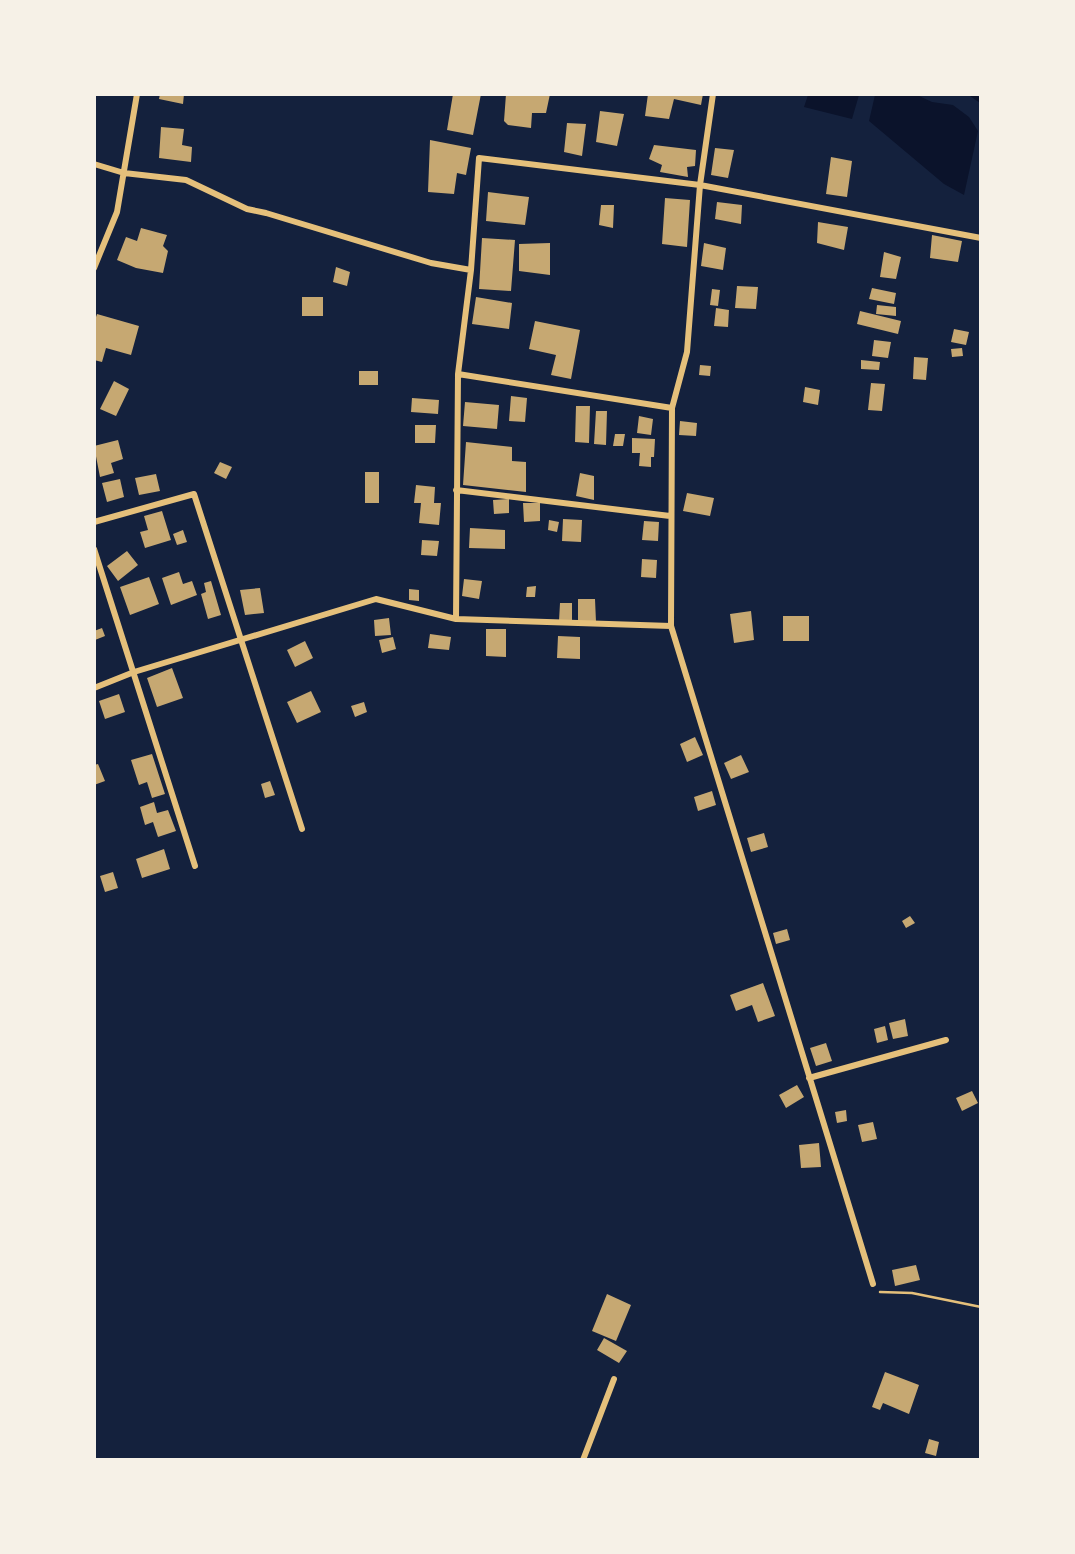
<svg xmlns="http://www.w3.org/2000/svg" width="1075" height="1554" font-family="Mulish,sans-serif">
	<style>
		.water { fill: #0b132b }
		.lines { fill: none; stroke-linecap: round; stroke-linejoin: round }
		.stream { stroke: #0b132b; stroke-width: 4.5 }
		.building { fill: #c6a872 }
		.path { stroke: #e5c07b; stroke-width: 2.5 }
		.minor { stroke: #e5c07b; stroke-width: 6 }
	</style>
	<rect width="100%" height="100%" fill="#14213d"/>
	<!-- water -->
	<path class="water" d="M 808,95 L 808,94 L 859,95 L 852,119 L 804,107 Z
		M 875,95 L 917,95 L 932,102 L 953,105 L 969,117 L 978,131 L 964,195 L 944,184 L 869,121 Z"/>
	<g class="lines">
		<!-- stream -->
		<path class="stream" d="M 971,94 L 981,101"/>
	</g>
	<!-- building -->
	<path class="building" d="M 160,94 L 184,94 L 183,104 L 159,99 Z
		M 453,94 L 481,94 L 473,135 L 447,130 Z
		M 506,94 L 550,94 L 546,113 L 532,113 L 531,128 L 508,125 L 504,121 Z
		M 648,94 L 703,94 L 701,105 L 674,99 L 669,119 L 645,116 Z
		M 600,111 L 624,114 L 617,146 L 596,142 Z
		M 567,123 L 586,124 L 582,156 L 564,152 Z
		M 161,127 L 184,129 L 182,145 L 192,147 L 191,162 L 159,158 Z
		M 430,140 L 471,148 L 466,175 L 457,173 L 454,194 L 428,192 Z
		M 654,145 L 696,150 L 695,166 L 687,167 L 688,177 L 660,172 L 662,165 L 649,159 Z
		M 715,148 L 734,150 L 728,178 L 711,175 Z
		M 831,157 L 852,161 L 847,197 L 826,194 Z
		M 488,192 L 529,197 L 525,225 L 486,221 Z
		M 665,198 L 690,200 L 687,247 L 662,244 Z
		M 717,202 L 742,205 L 741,224 L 715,219 Z
		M 601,205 L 614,205 L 613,228 L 599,225 Z
		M 818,222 L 848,227 L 844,250 L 817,243 Z
		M 141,228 L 167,235 L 163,246 L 168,251 L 163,273 L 136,268 L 117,260 L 126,237 L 137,241 Z
		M 932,235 L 962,241 L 958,262 L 930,258 Z
		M 482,238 L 515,240 L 511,291 L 479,289 Z
		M 550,243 L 550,275 L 519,271 L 519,244 Z
		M 704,243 L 726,248 L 723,270 L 701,266 Z
		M 884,252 L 901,257 L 896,279 L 880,277 Z
		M 336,267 L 350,272 L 347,286 L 333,282 Z
		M 737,286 L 758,287 L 756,309 L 735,308 Z
		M 872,288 L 896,293 L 894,304 L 869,299 Z
		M 712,289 L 720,290 L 718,306 L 710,305 Z
		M 302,297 L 323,297 L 323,316 L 302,316 Z
		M 476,297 L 512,303 L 509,329 L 472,324 Z
		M 877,305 L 896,307 L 896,316 L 876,314 Z
		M 716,308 L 729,310 L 728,327 L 714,326 Z
		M 860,311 L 901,321 L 898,334 L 857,324 Z
		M 97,314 L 139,326 L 131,355 L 106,348 L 102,362 L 94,360 L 94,323 Z
		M 535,321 L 580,330 L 571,379 L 551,375 L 556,355 L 529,349 Z
		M 954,329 L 969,332 L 966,345 L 951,342 Z
		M 874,340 L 891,342 L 888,358 L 872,356 Z
		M 962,348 L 963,356 L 952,357 L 951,349 Z
		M 914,357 L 928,358 L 926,380 L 913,379 Z
		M 861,360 L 880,362 L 879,370 L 861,369 Z
		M 700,365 L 711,366 L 710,376 L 699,375 Z
		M 359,371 L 378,371 L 378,385 L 359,385 Z
		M 114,381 L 129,389 L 116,416 L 100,409 Z
		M 871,383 L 885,384 L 882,411 L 868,410 Z
		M 805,387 L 820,390 L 818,405 L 803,402 Z
		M 511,396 L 527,398 L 525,422 L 509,421 Z
		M 412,398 L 439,400 L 438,414 L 411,412 Z
		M 465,402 L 499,405 L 497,429 L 463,426 Z
		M 576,406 L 590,406 L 589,443 L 575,442 Z
		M 596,411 L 607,411 L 606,445 L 594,444 Z
		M 639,416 L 653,419 L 651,435 L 637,433 Z
		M 680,421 L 697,423 L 696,436 L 679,435 Z
		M 415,425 L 436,425 L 435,443 L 415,443 Z
		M 615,434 L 625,434 L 623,446 L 613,446 Z
		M 632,438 L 655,439 L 654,457 L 651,457 L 651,467 L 639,466 L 640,453 L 632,453 Z
		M 118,440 L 123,459 L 111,463 L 114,473 L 100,477 L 94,446 Z
		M 466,442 L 512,447 L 512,461 L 526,462 L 526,492 L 463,485 Z
		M 220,462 L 232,467 L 226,479 L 214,473 Z
		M 365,472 L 379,472 L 379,503 L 365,503 Z
		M 580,473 L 594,476 L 594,500 L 576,496 Z
		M 156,474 L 160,491 L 139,495 L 135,478 Z
		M 120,479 L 124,497 L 107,502 L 102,483 Z
		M 416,485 L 435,487 L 434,503 L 441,503 L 439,525 L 419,523 L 421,503 L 414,503 Z
		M 687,493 L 714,498 L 710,516 L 683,511 Z
		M 509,499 L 509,513 L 494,514 L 493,500 Z
		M 523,503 L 540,503 L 540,521 L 524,522 Z
		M 162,511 L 171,540 L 145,548 L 140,532 L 148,530 L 144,516 Z
		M 563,519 L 582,520 L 581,542 L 562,541 Z
		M 549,520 L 559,522 L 557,532 L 548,530 Z
		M 644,521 L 659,522 L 658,541 L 642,540 Z
		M 470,528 L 505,530 L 505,549 L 469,548 Z
		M 183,530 L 187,542 L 177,545 L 173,534 Z
		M 422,540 L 439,541 L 437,556 L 421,555 Z
		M 127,551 L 138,565 L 118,581 L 107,566 Z
		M 642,559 L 657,560 L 656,578 L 641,577 Z
		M 179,572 L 183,584 L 192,581 L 197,595 L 171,605 L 162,578 Z
		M 149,577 L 159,604 L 130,615 L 120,587 Z
		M 464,579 L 482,581 L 479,599 L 462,596 Z
		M 211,581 L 221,615 L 208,619 L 201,594 L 206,592 L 204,583 Z
		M 536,586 L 535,597 L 526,597 L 527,587 Z
		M 260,588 L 264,613 L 245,615 L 240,590 Z
		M 409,589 L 419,590 L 419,601 L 409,600 Z
		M 578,599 L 595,599 L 596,622 L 578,622 Z
		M 560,603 L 572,603 L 572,622 L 559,621 Z
		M 751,611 L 754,640 L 734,643 L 730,614 Z
		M 783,616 L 809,616 L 809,641 L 783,641 Z
		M 389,618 L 391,635 L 375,636 L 374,620 Z
		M 102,628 L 105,636 L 95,640 L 94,631 Z
		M 486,629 L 506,629 L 506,657 L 486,656 Z
		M 430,634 L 451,637 L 449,650 L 428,648 Z
		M 558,636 L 580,637 L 580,659 L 557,658 Z
		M 393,637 L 396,649 L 382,653 L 379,640 Z
		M 305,641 L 313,658 L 295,667 L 287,650 Z
		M 172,668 L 183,698 L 157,707 L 147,678 Z
		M 311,691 L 321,712 L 297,723 L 287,702 Z
		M 119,694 L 125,712 L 105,719 L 99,701 Z
		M 364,702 L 367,712 L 355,717 L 351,706 Z
		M 695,737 L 703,755 L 687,762 L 680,744 Z
		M 152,754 L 165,794 L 152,798 L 147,782 L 139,785 L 131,760 Z
		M 741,755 L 749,772 L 731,779 L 724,763 Z
		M 98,764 L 105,781 L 94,785 L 94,765 Z
		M 270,781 L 275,795 L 265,798 L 261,784 Z
		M 712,791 L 716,805 L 698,811 L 694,797 Z
		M 154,802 L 157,813 L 168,810 L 176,831 L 158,837 L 153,822 L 145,825 L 140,807 Z
		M 764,833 L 768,847 L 751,852 L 747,838 Z
		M 164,849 L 170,869 L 142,878 L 136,859 Z
		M 113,872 L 118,888 L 105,892 L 100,876 Z
		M 910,916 L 915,923 L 906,928 L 902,921 Z
		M 787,929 L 790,940 L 776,944 L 773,933 Z
		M 763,983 L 775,1016 L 758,1022 L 752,1005 L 736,1011 L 730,995 Z
		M 905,1019 L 908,1036 L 893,1039 L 889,1023 Z
		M 885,1026 L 888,1040 L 877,1043 L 874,1029 Z
		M 826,1043 L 832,1061 L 816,1066 L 810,1048 Z
		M 797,1085 L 804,1097 L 786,1108 L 779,1095 Z
		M 972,1091 L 978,1103 L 962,1111 L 956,1098 Z
		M 846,1110 L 847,1121 L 837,1123 L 835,1112 Z
		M 873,1122 L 877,1139 L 862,1142 L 858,1125 Z
		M 819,1143 L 821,1167 L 801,1168 L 799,1145 Z
		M 916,1265 L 920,1280 L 895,1286 L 892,1270 Z
		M 607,1294 L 631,1305 L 616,1341 L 592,1331 Z
		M 604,1338 L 627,1351 L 619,1363 L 597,1350 Z
		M 885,1372 L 919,1385 L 909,1414 L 883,1403 L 880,1410 L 872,1407 Z
		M 929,1439 L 939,1442 L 936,1456 L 925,1453 Z"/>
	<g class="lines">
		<!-- path -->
		<path class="path" d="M 880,1292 L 912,1293 L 981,1307"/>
		<!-- minor -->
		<path class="minor" d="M 713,94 L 700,185 L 687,352 L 672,408 L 671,626 L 873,1284
			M 94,164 L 124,173 L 186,180 L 247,209 L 266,213 L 431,263 L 471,270
			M 94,268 L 117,212 L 137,94
			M 458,374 L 672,408
			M 456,490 L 670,516
			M 94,522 L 194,494 L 302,829
			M 94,549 L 195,866
			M 456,619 L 458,374 L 471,270 L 479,158 L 700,185 L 981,238
			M 94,688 L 134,672 L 376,599 L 456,619 L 671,626
			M 809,1078 L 946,1040
			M 583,1460 L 614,1379"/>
	</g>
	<!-- border -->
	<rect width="1075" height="1554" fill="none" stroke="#f6f1e7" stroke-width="192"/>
</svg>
